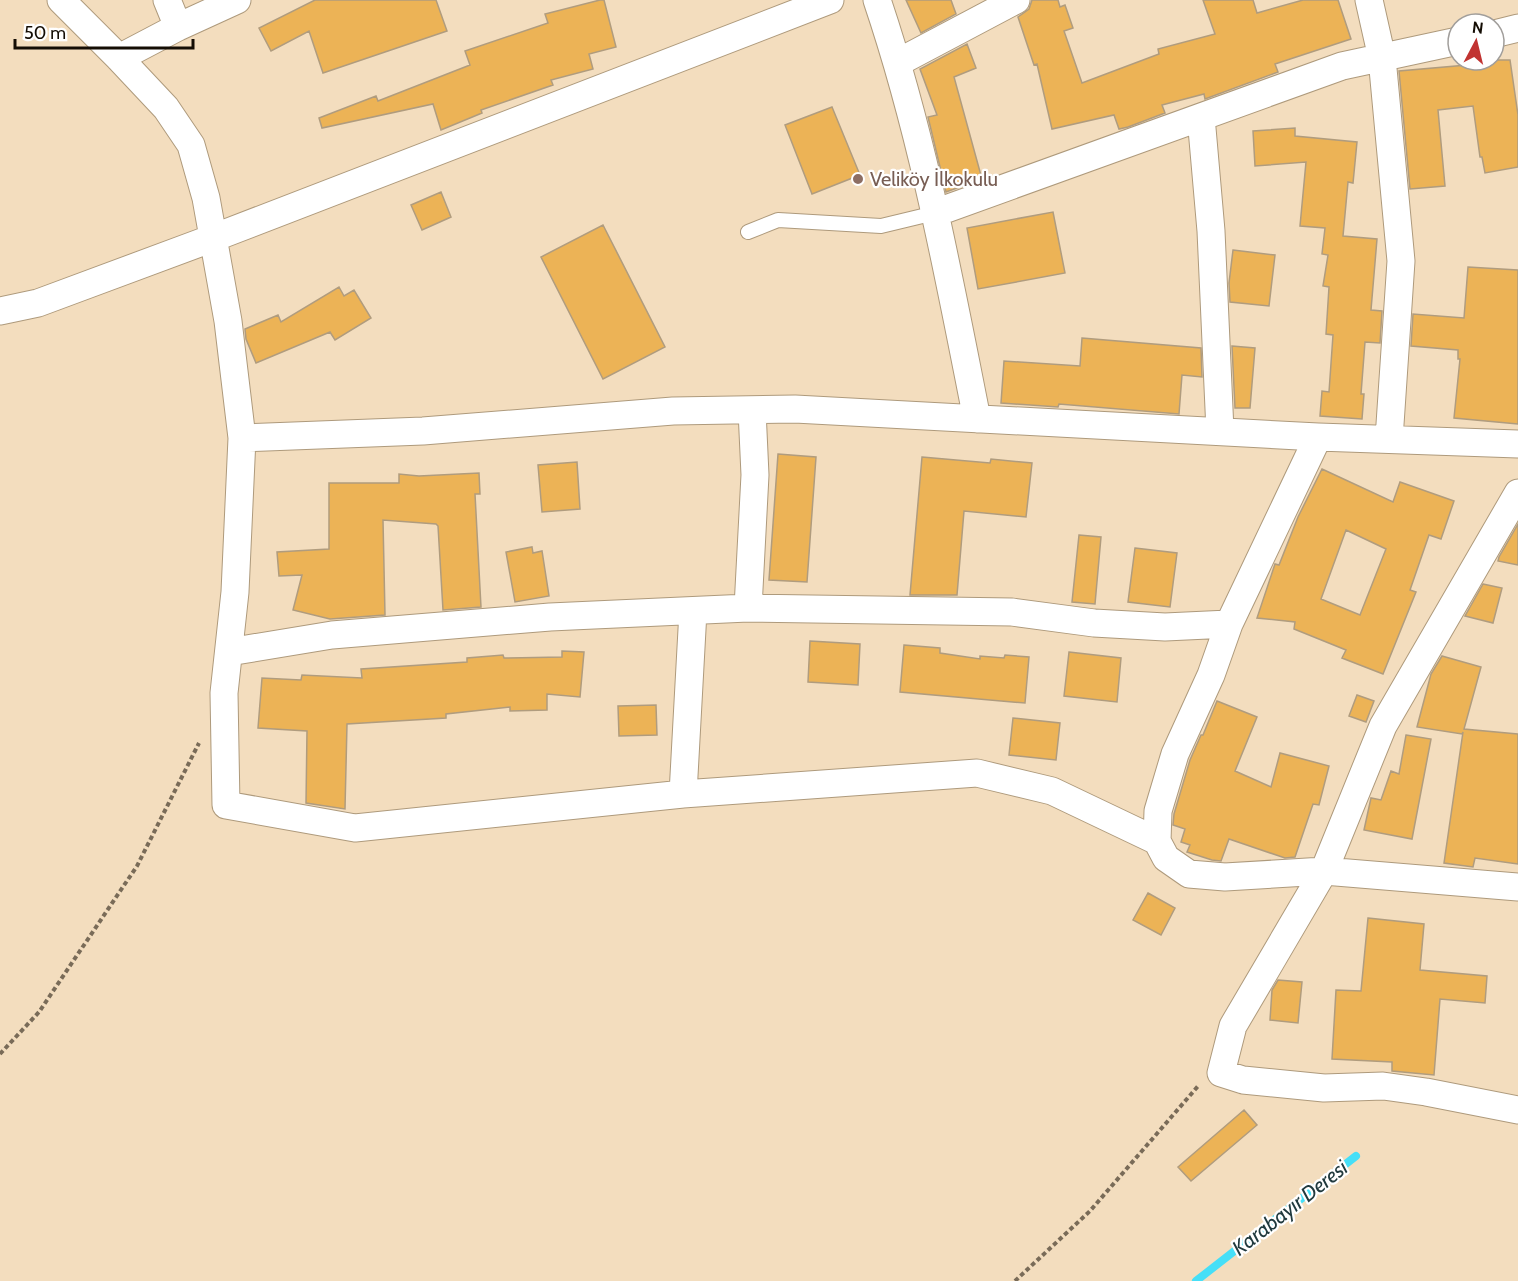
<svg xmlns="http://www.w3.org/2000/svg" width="1518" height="1281" font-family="Cabin,sans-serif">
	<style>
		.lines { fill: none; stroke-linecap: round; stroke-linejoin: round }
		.stream { stroke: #46dff7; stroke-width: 8 }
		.building { fill: #ecb356; stroke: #b09c7e; stroke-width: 1.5; fill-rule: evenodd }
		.lane-casing { stroke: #ae9a7c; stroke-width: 16 }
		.street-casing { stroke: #ae9a7c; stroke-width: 29 }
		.path { stroke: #796b58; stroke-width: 4; stroke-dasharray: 4.5 3; stroke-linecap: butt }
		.lane { stroke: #fff; stroke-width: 14 }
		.street { stroke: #fff; stroke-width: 27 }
		.education-dot { fill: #8d6e63; stroke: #fff; stroke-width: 2 }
		.labels { text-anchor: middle; stroke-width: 4.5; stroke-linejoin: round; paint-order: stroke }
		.education-label { font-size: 20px; fill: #785e54; stroke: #fff; text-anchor: start }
		.water-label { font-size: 21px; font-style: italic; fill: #213a3e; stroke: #fff }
	</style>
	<rect width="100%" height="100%" fill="#f3ddbe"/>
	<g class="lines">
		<!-- stream -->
		<path class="stream" d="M 1196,1281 L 1356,1156"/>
	</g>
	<!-- building -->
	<path class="building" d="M 315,0 L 436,0 L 447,31 L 323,73 L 309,31 L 271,51 L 259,28 Z
		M 600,0 L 604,0 L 616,47 L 589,54 L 593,69 L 551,80 L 553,85 L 481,110 L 482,113 L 441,130 L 433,104 L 322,128 L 319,118 L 376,96 L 378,101 L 470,65 L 465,51 L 548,23 L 545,14 Z
		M 906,0 L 951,0 L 956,14 L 921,33 Z
		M 1032,0 L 1058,0 L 1060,7 L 1065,5 L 1073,28 L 1064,31 L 1082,83 L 1159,54 L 1158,49 L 1215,34 L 1203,0 L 1253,0 L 1257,13 L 1303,0 L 1338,0 L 1351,39 L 1275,64 L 1278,72 L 1205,99 L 1204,94 L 1162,105 L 1165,113 L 1128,127 L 1119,129 L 1114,115 L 1052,129 L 1037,64 L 1034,65 L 1018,17 L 1029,9 Z
		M 967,44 L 976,68 L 954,77 L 982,179 L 946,192 L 928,117 L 937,115 L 920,69 Z
		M 1467,60 L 1510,60 L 1518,115 L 1518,167 L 1485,173 L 1482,157 L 1480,157 L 1473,106 L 1438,110 L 1445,186 L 1410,189 L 1399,71 L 1467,65 Z
		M 832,107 L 860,175 L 812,194 L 785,125 Z
		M 1295,128 L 1295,136 L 1357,142 L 1353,183 L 1348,182 L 1343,236 L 1377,239 L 1371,310 L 1382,311 L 1380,343 L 1365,342 L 1361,394 L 1364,394 L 1362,419 L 1320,416 L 1322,391 L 1329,392 L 1333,335 L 1326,334 L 1329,287 L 1323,286 L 1328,255 L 1322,254 L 1325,228 L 1300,226 L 1306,162 L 1255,166 L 1253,131 Z
		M 441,192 L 451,217 L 422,230 L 411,205 Z
		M 1053,212 L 1065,273 L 978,289 L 967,228 Z
		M 603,225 L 665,347 L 603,379 L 541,257 Z
		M 1233,250 L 1275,255 L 1269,306 L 1230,302 L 1229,283 Z
		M 1468,267 L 1518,270 L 1518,424 L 1454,418 L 1460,359 L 1458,359 L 1458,350 L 1411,346 L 1413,314 L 1464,318 Z
		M 339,287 L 344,296 L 354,290 L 371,318 L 335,340 L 330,332 L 256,363 L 246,339 L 245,329 L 278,315 L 281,322 Z
		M 1082,338 L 1201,348 L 1202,377 L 1182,375 L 1179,414 L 1059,404 L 1058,407 L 1001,403 L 1004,361 L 1080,366 Z
		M 1232,346 L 1255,348 L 1250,408 L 1235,408 Z
		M 778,454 L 816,457 L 807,582 L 769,580 Z
		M 922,457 L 990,463 L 991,459 L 1032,463 L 1026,517 L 964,511 L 957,595 L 910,595 Z
		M 577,462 L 580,509 L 542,512 L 538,465 Z
		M 1322,469 L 1393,502 L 1400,482 L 1454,501 L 1441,539 L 1429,535 L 1410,590 L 1416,592 L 1383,674 L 1342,658 L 1346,650 L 1294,629 L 1295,622 L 1257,618 L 1275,564 L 1279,565 L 1298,517 ZM 1346,530 L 1386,549 L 1360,615 L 1321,599 Z
		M 479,473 L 480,494 L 475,494 L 481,607 L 443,610 L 438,526 L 436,524 L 383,520 L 385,615 L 330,619 L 293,610 L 302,575 L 279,576 L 277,552 L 329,549 L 329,483 L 399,483 L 399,474 L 419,476 Z
		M 1518,524 L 1518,565 L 1498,561 L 1499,557 Z
		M 1079,535 L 1101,537 L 1095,604 L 1072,602 Z
		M 532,547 L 533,553 L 542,551 L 549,596 L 515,602 L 506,552 Z
		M 1135,548 L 1177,553 L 1170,607 L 1128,602 Z
		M 1483,584 L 1502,588 L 1493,623 L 1465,616 Z
		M 810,641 L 860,644 L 858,685 L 808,682 Z
		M 904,645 L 940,648 L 940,653 L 980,659 L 980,656 L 1004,658 L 1005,655 L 1029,657 L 1025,703 L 900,692 Z
		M 562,651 L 584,652 L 580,697 L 547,694 L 547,710 L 510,711 L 510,707 L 446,714 L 446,718 L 347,724 L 345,809 L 306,803 L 307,731 L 258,728 L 262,678 L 301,680 L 302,675 L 362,678 L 361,669 L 467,662 L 467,658 L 503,655 L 504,658 L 562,657 Z
		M 1069,652 L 1121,658 L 1117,702 L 1064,696 Z
		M 1442,656 L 1481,667 L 1464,729 L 1518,734 L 1518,864 L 1475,858 L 1473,867 L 1444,863 L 1463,732 L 1462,734 L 1417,727 L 1431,674 Z
		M 1357,695 L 1374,701 L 1366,722 L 1349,716 Z
		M 1217,701 L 1257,717 L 1235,771 L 1271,787 L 1280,753 L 1329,766 L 1319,805 L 1313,804 L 1295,857 L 1285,858 L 1229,839 L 1221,861 L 1212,860 L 1187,852 L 1190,845 L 1181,842 L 1185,829 L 1173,825 L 1174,814 L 1190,760 L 1201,735 L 1203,735 Z
		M 656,705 L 657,735 L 619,736 L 618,706 Z
		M 1013,718 L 1060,723 L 1056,760 L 1009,755 Z
		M 1406,735 L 1431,739 L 1412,839 L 1364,830 L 1371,798 L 1381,800 L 1391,771 L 1399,774 Z
		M 1148,893 L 1175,908 L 1161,935 L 1133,920 Z
		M 1368,918 L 1424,924 L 1420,970 L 1487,976 L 1485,1003 L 1440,999 L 1434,1075 L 1392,1071 L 1392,1062 L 1332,1059 L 1336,990 L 1361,991 Z
		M 1278,980 L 1302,982 L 1298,1023 L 1270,1020 L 1272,990 Z
		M 1244,1110 L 1257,1125 L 1191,1181 L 1178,1167 Z"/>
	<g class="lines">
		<!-- lane casing -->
		<g class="lane-casing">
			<path id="lane" d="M 748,232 L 778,220 L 881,226 L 935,213"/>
		</g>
		<!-- street casing -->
		<g class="street-casing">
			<path id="street" d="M 61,0 L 119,58 L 166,108 L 191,145 L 206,198 L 228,321 L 242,438 L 235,592 L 224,693 L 226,805 L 355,828 L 683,794 L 977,773 L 1052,791 L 1157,841
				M 167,0 L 178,27
				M 877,0 C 923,136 949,278 977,419
				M 1369,0 L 1382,58 L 1401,261 L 1389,439
				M 1494,34 L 1518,28
				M 119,58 L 178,27 L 237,0
				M 897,63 L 1016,0
				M 1201,117 L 1211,231 L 1220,431
				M 935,213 L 1342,66 L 1458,41
				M 0,311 L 38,303 L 213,238 L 830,0
				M 1318,437 L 1229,624 L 1211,675 L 1175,754 L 1158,811 L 1157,841 L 1166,858 L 1189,874 L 1225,877 L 1324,871 L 1383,726 L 1518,493
				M 242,438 L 423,431 L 673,411 L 795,409 L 1318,437 L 1518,444
				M 748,608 L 755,475 L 752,410
				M 229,652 L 332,635 L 550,617 L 748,608 L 1012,612 L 1094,623 L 1165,627 L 1229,624
				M 683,794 L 693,611
				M 1518,887 L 1324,871 L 1233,1026 L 1221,1073 L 1243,1080 L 1324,1088 L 1383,1086 L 1426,1092 L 1518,1110"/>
		</g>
		<!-- path -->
		<path class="path" d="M 0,1054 L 39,1012 L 137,866 L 199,743
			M 1015,1281 L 1090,1211 L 1199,1085"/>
		<!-- lane -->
		<use href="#lane" class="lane"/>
		<!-- street -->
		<use href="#street" class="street"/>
	</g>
	<!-- markers -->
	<circle class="education-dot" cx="858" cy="179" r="6"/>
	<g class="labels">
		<!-- education labels -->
		<g class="education-label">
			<text x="870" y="186">Veliköy İlkokulu</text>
		</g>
		<!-- water labels -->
		<g class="water-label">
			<text transform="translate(1290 1208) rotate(-38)" y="7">Karabayır Deresi</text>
		</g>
	</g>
	<!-- north arrow -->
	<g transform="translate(1476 42) rotate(7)"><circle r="28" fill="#ffffff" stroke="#a19e9b" stroke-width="1.5"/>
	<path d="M0-4.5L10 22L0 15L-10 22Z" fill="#c13331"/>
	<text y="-9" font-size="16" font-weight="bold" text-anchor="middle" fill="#140d04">N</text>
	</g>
	<!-- scale -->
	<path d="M15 39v9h178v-9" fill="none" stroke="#140d04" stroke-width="3"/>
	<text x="24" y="39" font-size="18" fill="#140d04" stroke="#ffffff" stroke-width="4.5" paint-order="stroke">50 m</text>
</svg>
